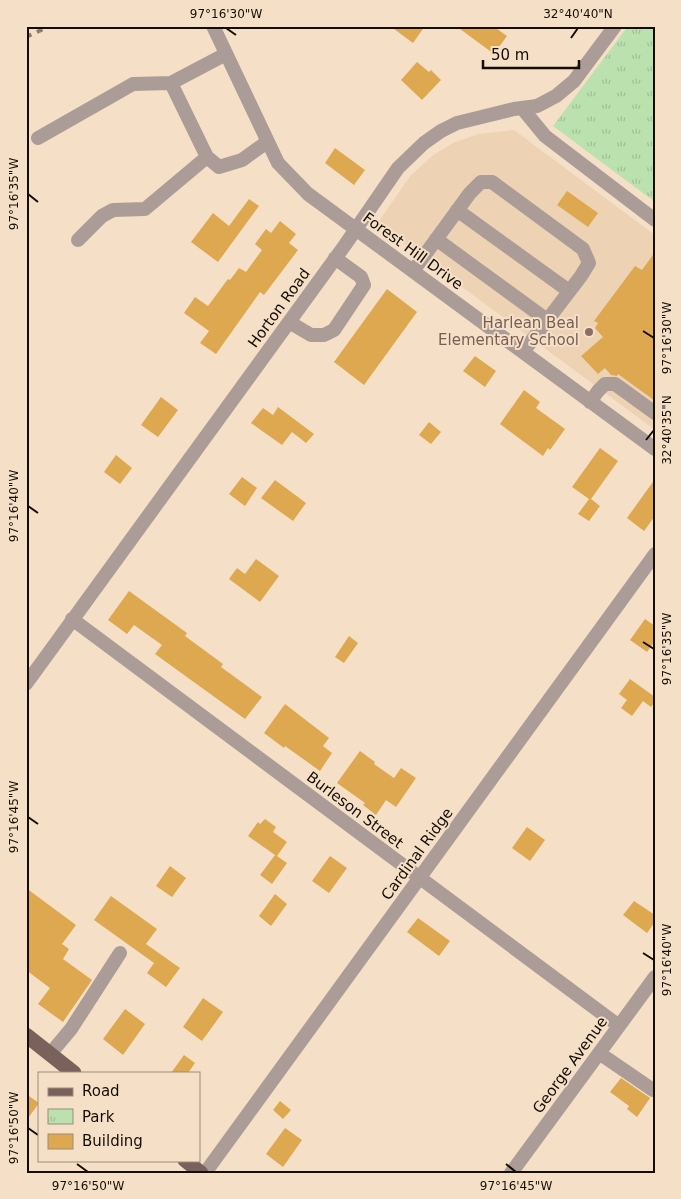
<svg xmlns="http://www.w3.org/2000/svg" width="681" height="1199" font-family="'DejaVu Sans',sans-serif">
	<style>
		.built { fill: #edd3b4 }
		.park { fill: url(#park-tufts) }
		.building { fill: #dda84f }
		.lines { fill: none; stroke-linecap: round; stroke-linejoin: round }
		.minor { stroke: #ab9c98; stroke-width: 14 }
		.major { stroke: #7a615b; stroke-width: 15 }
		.rail { stroke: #8b7d6c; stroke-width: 4; stroke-dasharray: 6 6; stroke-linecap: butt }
		.ticks { fill: none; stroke: #150e06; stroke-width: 2 }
		.education-dot { fill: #8d6e63; stroke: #f5e0c7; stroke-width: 2 }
		.labels { text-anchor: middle; stroke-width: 4; stroke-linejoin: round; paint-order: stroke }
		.street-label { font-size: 15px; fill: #150e06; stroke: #f5e0c7 }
		.education-label { font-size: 15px; fill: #785e54; stroke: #f5e0c7; text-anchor: end }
		.neatline { fill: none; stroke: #150e06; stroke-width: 2 }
		.ticks-label { font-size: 12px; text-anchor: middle; fill: #150e06 }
	</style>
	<defs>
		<pattern id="park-tufts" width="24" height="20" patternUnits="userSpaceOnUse" patternTransform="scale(1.25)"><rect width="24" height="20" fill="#bbe1ae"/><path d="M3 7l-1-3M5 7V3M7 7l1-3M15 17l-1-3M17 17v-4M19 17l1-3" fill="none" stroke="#a0c094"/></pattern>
	</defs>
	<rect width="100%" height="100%" fill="#f5e0c7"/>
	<!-- built -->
	<path class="built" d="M 514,130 L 655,235 L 655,430 L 377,224 L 410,176 L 432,156 L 453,143 L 478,134 Z"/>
	<!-- park -->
	<path class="park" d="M 628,26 L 655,26 L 655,202 L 553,126 Z"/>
	<!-- building -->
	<path class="building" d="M 390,26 L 425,26 L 413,43 Z
		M 456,26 L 493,26 L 507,36 L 494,54 Z
		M 417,62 L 429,72 L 431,70 L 441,80 L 422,100 L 401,80 Z
		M 335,148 L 365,170 L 354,185 L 325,163 Z
		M 567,191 L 598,213 L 588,227 L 557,205 Z
		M 249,199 L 259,206 L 218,262 L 191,242 L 213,213 L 229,226 Z
		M 280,221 L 296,234 L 289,243 L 298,250 L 264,295 L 260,292 L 216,354 L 200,343 L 209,331 L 184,313 L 195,297 L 208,306 L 228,279 L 230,280 L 239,268 L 246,272 L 262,250 L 255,244 L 266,229 L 271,233 Z
		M 655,252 L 655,401 L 618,374 L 617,376 L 611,375 L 605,368 L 598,374 L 581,356 L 603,337 L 595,328 L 598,323 L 594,321 L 635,266 L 642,270 Z
		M 387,289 L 417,312 L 364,385 L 334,362 Z
		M 475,356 L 496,371 L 485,387 L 463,371 Z
		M 524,390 L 540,402 L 536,408 L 565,429 L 550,450 L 548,448 L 543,456 L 500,424 Z
		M 161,397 L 178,410 L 158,437 L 141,425 Z
		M 278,407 L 314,434 L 306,443 L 292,432 L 282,445 L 251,423 L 263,408 L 273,415 Z
		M 429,422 L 441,432 L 431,444 L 419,435 Z
		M 600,448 L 618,461 L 591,499 L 600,506 L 589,521 L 578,514 L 589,499 L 572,487 Z
		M 116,455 L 132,468 L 120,484 L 104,472 Z
		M 242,477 L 257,488 L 245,506 L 229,494 Z
		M 655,479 L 655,516 L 644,531 L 627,518 Z
		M 275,480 L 306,503 L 293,521 L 261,498 Z
		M 256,559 L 279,576 L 260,602 L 229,579 L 237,568 L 245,574 Z
		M 129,591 L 187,633 L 185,636 L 223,664 L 221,667 L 262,697 L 245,719 L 155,654 L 162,645 L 134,625 L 127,634 L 108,620 Z
		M 645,619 L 655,626 L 655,641 L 647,652 L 630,640 Z
		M 349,636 L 358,643 L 344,663 L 335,657 Z
		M 630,679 L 655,697 L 655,702 L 651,707 L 643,701 L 632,716 L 621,708 L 627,700 L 619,694 Z
		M 285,704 L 329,738 L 323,746 L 332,753 L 320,771 L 285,746 L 284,748 L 264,733 Z
		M 360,751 L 375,762 L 374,764 L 394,778 L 401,768 L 416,778 L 396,807 L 386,800 L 376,815 L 363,805 L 365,803 L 337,783 Z
		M 265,819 L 276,827 L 273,832 L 287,842 L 277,856 L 287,863 L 272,884 L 260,875 L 275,855 L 248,836 L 258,822 L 260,824 Z
		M 527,827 L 545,840 L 530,861 L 512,848 Z
		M 330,856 L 347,868 L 329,893 L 312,881 Z
		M 170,866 L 186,878 L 172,897 L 156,886 Z
		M 26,888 L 76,925 L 62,944 L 69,949 L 63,959 L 92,980 L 63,1022 L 38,1004 L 50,988 L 26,970 Z
		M 275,894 L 287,904 L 271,926 L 259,916 Z
		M 111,896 L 157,929 L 146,944 L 180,968 L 166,987 L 147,973 L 154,963 L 94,920 Z
		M 634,901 L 655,915 L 655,922 L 647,933 L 623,915 Z
		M 418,918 L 450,941 L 439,956 L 407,932 Z
		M 203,998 L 223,1012 L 202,1041 L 183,1027 Z
		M 125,1009 L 145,1024 L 123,1055 L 103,1039 Z
		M 184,1055 L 195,1063 L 188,1073 L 171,1073 Z
		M 621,1078 L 650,1098 L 637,1117 L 627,1109 L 629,1106 L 610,1092 Z
		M 26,1094 L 39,1103 L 26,1121 Z
		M 280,1101 L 291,1110 L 283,1119 L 273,1110 Z
		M 285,1128 L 302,1140 L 283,1167 L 266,1154 Z"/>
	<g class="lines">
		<!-- minor -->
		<path class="minor" d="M 213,26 L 278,163 L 308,194 L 655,449
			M 171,83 L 207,157 L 219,167 L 242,160 L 267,142
			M 522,108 L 545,136 L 655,220
			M 38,138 L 133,84 L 171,83 L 226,54
			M 457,210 L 569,291
			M 436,239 L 547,320
			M 78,240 L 102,216 L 113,210 L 145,209 L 207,157
			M 413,271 L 470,193 L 481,182 L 492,182 L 583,249 L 589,263 L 581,276 L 523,352
			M 289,322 L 311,335 L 324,335 L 334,330 L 364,285 L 361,277 L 335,258
			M 590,402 L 598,391 L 605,384 L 615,384 L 655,413
			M 72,619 L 619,1026
			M 26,684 L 345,245 L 398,168 L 424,143 L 441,131 L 457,123 L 514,109 L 537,106 L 556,96 L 574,81 L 615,26
			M 599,1053 L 653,1090
			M 50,1054 L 71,1029 L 120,953
			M 205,1173 L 655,554
			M 511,1173 L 655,977"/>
		<!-- major -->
		<path class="major" d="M 26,1035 L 74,1073
			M 185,1160 L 201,1173"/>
		<!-- rail -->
		<path class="rail" d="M 26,37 L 50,26"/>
	</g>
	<!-- ticks -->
	<path class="ticks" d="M 226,28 L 236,35M 571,38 L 578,28M 28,194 L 38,202M 643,331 L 654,338M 646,440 L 654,430M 28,506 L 38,513M 643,642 L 654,649M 28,817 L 38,824M 643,953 L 654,960M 28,1128 L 38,1135M 77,1164 L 88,1172M 506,1164 L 516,1172"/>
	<!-- markers -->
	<circle class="education-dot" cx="589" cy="332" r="5"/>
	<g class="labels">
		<!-- street labels -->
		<g class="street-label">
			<text transform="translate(413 251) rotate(36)" y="5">Forest Hill Drive</text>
			<text transform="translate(279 308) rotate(-54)" y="5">Horton Road</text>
			<text transform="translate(355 810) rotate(37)" y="5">Burleson Street</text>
			<text transform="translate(417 854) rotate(-54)" y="5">Cardinal Ridge</text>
			<text transform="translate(570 1065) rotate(-54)" y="5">George Avenue</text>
		</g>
		<!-- education labels -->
		<g class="education-label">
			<text x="579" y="328">Harlean Beal<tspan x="579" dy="17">Elementary School</tspan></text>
		</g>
	</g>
	<!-- border -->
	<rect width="681" height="1199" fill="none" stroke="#f5e0c7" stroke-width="55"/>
	<!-- legend -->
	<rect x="38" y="1072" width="162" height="90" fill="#f5e0c7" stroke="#9b8c7a"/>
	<rect x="48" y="1088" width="25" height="8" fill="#7a615b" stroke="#9b8c7a"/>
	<text x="82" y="1096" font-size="15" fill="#150e06">Road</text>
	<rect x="48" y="1109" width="25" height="15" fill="url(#park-tufts)" stroke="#9b8c7a"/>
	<text x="82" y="1122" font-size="15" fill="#150e06">Park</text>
	<rect x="48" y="1134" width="25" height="15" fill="#dda84f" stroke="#9b8c7a"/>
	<text x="82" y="1146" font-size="15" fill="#150e06">Building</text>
	<!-- scale -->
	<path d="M483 60v8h96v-8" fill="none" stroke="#150e06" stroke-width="2.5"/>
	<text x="491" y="60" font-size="15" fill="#150e06" stroke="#f5e0c7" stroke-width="4" paint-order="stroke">50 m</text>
	<rect x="28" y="28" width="626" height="1144" class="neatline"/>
	<g class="ticks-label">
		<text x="226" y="18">97°16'30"W</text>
		<text x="578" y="18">32°40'40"N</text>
		<text transform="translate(14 194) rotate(-90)" y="4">97°16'35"W</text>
		<text transform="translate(667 338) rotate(-90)" y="4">97°16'30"W</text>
		<text transform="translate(667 430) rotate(-90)" y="4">32°40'35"N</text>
		<text transform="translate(14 506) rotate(-90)" y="4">97°16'40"W</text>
		<text transform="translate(667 649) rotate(-90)" y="4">97°16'35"W</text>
		<text transform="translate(14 817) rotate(-90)" y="4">97°16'45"W</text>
		<text transform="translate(667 960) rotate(-90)" y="4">97°16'40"W</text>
		<text transform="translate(14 1128) rotate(-90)" y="4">97°16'50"W</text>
		<text x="88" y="1190">97°16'50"W</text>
		<text x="516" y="1190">97°16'45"W</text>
	</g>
</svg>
